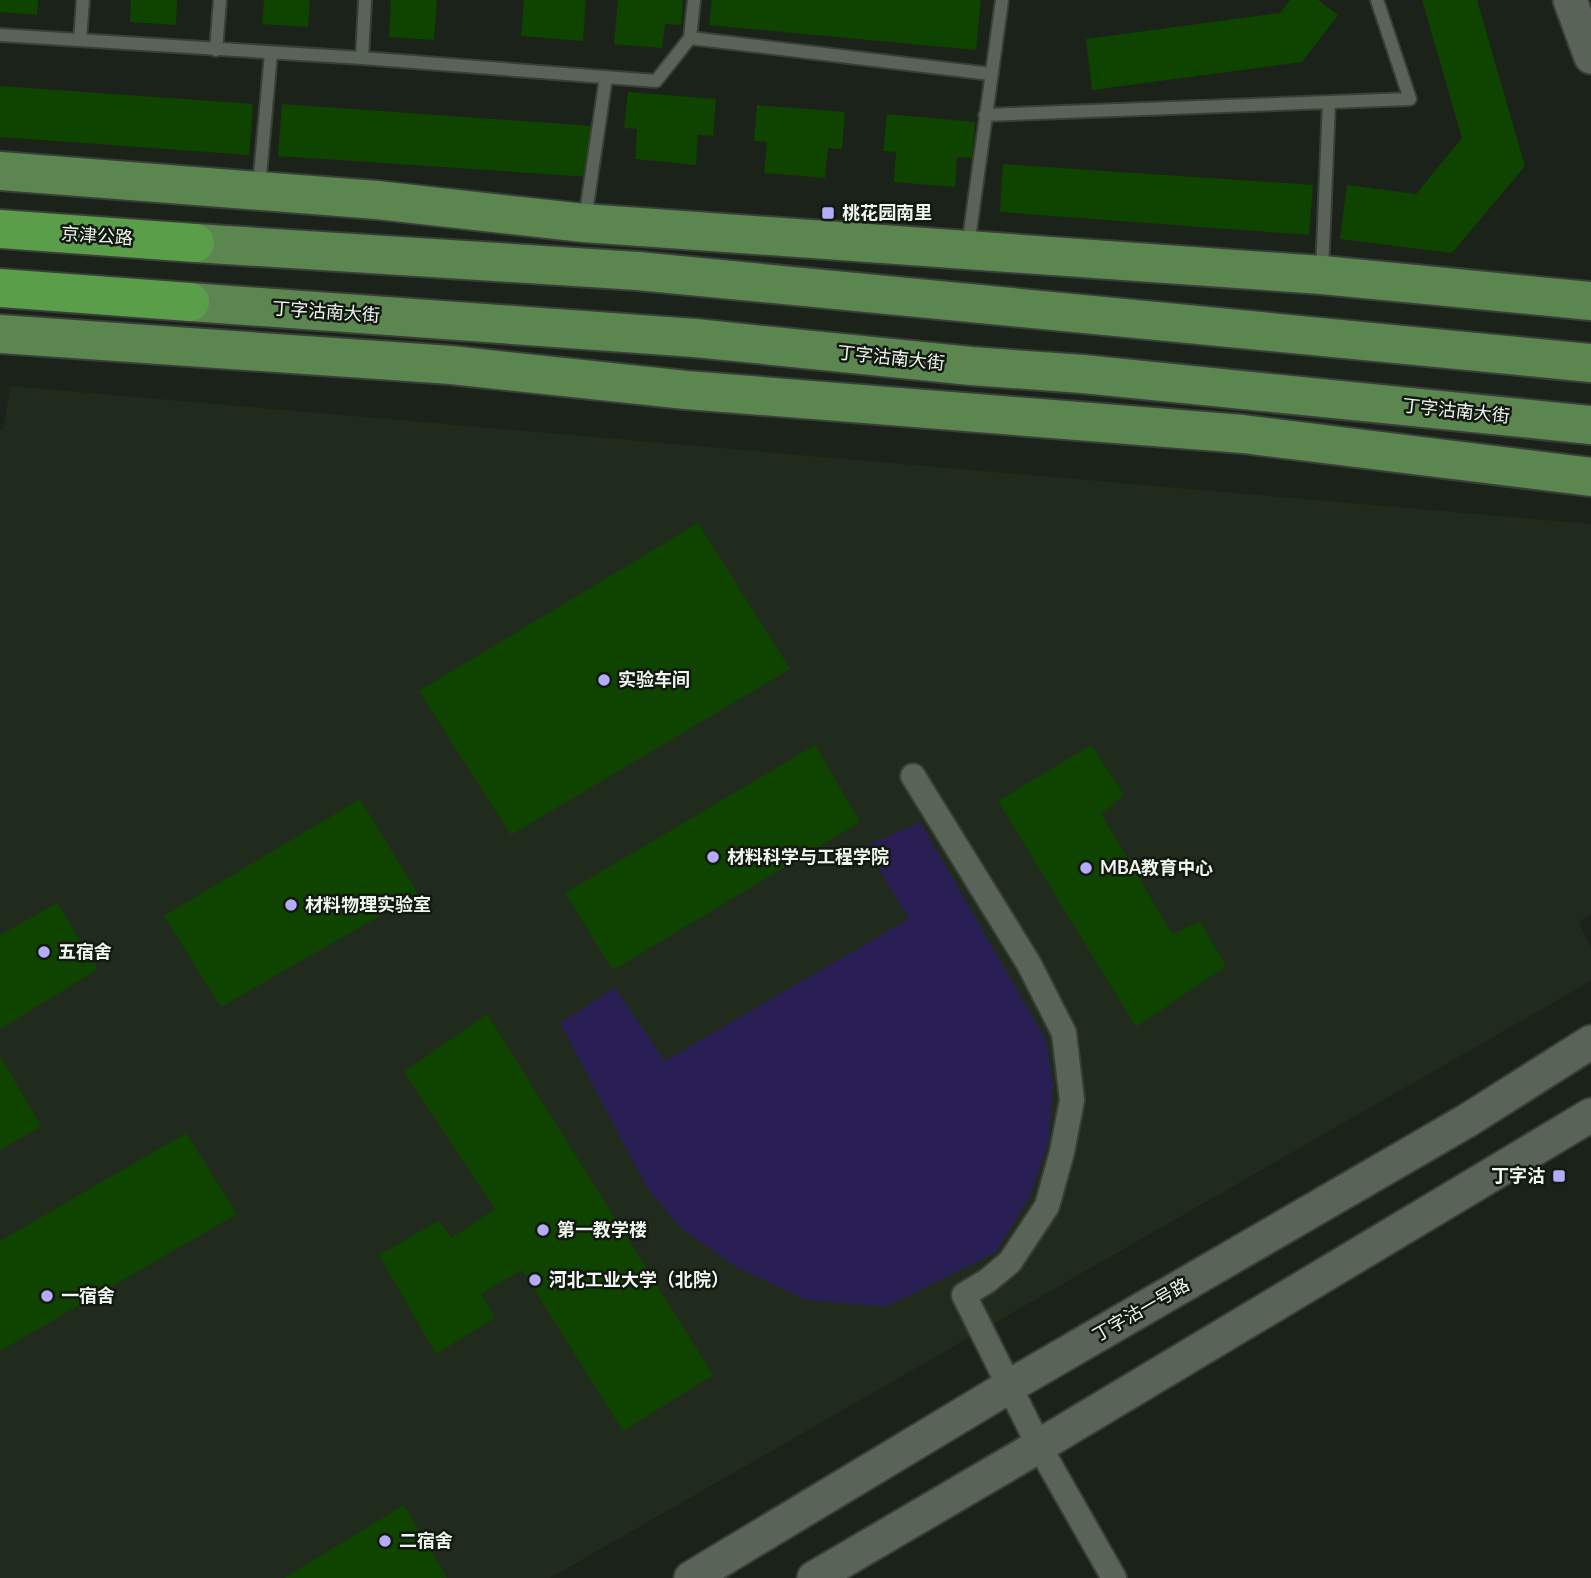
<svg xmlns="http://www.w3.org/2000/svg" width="1591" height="1578" font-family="Lato,'Noto Sans SC',sans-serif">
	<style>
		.built { fill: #202b1d }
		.green { fill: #2a1f55 }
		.building { fill: #0f4300 }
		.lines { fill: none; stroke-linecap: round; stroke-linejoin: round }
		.lane-casing { stroke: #393f38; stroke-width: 16 }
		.street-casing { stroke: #393f38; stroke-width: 28 }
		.secondary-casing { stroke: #393f38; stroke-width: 37 }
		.primary-casing { stroke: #393f38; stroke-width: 42 }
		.highway-casing { stroke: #393f38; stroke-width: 42 }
		.lane { stroke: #5a6358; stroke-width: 12 }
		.street { stroke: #5a6358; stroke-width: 24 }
		.secondary { stroke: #5a6358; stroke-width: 33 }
		.primary { stroke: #5b8650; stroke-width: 38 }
		.highway { stroke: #5b9e4a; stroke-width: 38 }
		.poi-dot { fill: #b4acf9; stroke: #121910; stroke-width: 2.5 }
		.labels { text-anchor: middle; stroke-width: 5; stroke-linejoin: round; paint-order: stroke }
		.poi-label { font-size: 18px; font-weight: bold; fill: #f0f6ef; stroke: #121910; text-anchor: start }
		.street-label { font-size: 18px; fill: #f0f6ef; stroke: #121910 }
	</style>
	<rect width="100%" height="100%" fill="#1b2219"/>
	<!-- built -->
	<path class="built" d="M 10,386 L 1591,524 L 1591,914 L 1579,922 L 1591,949 L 1591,981 L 550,1578 L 0,1578 L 0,431 L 4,428 Z"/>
	<!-- green -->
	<path class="green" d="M 920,822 L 1046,1040 L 1053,1087 L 1048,1143 L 1030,1196 L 996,1252 L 886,1307 L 807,1300 L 738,1268 L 683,1230 L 648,1189 L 560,1023 L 615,988 L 665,1061 L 909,919 L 865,846 Z"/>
	<!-- building -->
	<path class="building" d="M 0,0 L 38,0 L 37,15 L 0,12 Z
		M 131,0 L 177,0 L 176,25 L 130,22 Z
		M 264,0 L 310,0 L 308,27 L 262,24 Z
		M 391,0 L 437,0 L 434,40 L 389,37 Z
		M 524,0 L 586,0 L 583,41 L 521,36 Z
		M 618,0 L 683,0 L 681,25 L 665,24 L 662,48 L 614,44 Z
		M 712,0 L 981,0 L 976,50 L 709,25 Z
		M 1290,0 L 1318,0 L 1338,15 L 1302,62 L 1092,90 L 1086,39 L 1280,13 Z
		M 1422,0 L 1477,0 L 1525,166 L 1452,253 L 1340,239 L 1347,185 L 1416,194 L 1462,138 Z
		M 0,86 L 253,104 L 249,155 L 0,137 Z
		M 628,92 L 716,99 L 713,136 L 698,135 L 696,165 L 635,159 L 637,129 L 624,128 Z
		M 282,104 L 593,126 L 590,177 L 278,156 Z
		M 757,105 L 845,112 L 842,149 L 828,148 L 825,178 L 764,173 L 767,142 L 754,141 Z
		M 887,114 L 975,122 L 972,158 L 957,157 L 955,187 L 894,182 L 896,152 L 883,151 Z
		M 1003,164 L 1313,185 L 1309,235 L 1000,212 Z
		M 698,523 L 790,669 L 511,835 L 419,691 Z
		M 815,745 L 860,822 L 613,970 L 565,893 Z
		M 1091,745 L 1124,795 L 1101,814 L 1172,934 L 1200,922 L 1226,966 L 1136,1027 L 998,801 Z
		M 360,799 L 418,894 L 221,1007 L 164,916 Z
		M 57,903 L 98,969 L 0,1029 L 0,935 Z
		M 487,1014 L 713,1375 L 623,1431 L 522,1270 L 481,1294 L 495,1318 L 436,1354 L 379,1255 L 438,1221 L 452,1238 L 495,1209 L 404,1072 Z
		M 0,1056 L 41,1126 L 0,1150 Z
		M 186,1133 L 237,1214 L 0,1351 L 0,1241 Z
		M 404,1505 L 447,1578 L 284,1578 Z"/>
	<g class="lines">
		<!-- lane casing -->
		<g class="lane-casing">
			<path id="lane" d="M 694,0 L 690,38 L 991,74
				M 0,35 L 362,58 L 656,81 L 690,38
				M 80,40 L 83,0
				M 216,50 L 220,0
				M 362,58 L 365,0
				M 985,115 L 1410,99 L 1377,0
				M 259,187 L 271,53
				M 585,219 L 606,77
				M 968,246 L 1002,0
				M 1322,272 L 1329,102"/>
		</g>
		<!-- street casing -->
		<g class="street-casing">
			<path id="street" d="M 913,776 L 1029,964 L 1064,1033 L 1072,1100 L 1062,1152 L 1047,1206 L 1010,1262 L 987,1281 L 964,1295 L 1039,1446 L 1114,1578"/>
		</g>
		<!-- secondary casing -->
		<g class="secondary-casing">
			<path id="secondary" d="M 1570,0 L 1591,57
				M 691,1578 L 1008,1387 L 1468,1120 L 1591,1042
				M 814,1578 L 1039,1446 L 1591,1115"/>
		</g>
		<!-- primary casing -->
		<g class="primary-casing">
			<path id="primary" d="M 0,171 L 377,200 L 584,223 L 1322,275 L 1591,301
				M 195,243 L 638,271 L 1591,363
				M 190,302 L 695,338 L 971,366 L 1083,374 L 1591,425
				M 0,334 L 451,365 L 686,390 L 1243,434 L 1591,477"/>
		</g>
		<!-- highway casing -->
		<g class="highway-casing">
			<path id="highway" d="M 0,229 L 195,243
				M 0,288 L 190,302"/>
		</g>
		<!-- lane -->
		<use href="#lane" class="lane"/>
		<!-- street -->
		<use href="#street" class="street"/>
		<!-- secondary -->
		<use href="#secondary" class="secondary"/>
		<!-- primary -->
		<use href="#primary" class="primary"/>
		<!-- highway -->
		<use href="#highway" class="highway"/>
	</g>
	<!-- markers -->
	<g class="poi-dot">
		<rect x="821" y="206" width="14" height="14" rx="3.5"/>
		<circle cx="604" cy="680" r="7"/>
		<circle cx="713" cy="857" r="7"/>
		<circle cx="1086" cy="868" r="7"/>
		<circle cx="291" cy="905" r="7"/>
		<circle cx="44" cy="952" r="7"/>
		<rect x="1552" y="1169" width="14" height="14" rx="3.5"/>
		<circle cx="543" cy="1230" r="7"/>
		<circle cx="535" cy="1280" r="7"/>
		<circle cx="47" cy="1296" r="7"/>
		<circle cx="385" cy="1541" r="7"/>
	</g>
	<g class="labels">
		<!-- poi labels -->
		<g class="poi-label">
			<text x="842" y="219">桃花园南里</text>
			<text x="618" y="686">实验车间</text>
			<text x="727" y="863">材料科学与工程学院</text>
			<text x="1100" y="874">MBA教育中心</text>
			<text x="305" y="911">材料物理实验室</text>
			<text x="58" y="958">五宿舍</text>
			<text x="1545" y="1182" text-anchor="end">丁字沽</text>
			<text x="557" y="1236">第一教学楼</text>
			<text x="549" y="1286">河北工业大学（北院）</text>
			<text x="61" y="1302">一宿舍</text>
			<text x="399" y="1547">二宿舍</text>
		</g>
		<!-- street labels -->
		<g class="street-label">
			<text transform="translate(97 236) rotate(4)" y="6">京津公路</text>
			<text transform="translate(326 312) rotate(4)" y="6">丁字沽南大街</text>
			<text transform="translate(891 358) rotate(6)" y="6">丁字沽南大街</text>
			<text transform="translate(1456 411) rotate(6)" y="6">丁字沽南大街</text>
			<text transform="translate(1141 1310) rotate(-30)" y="6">丁字沽一号路</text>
		</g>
	</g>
</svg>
